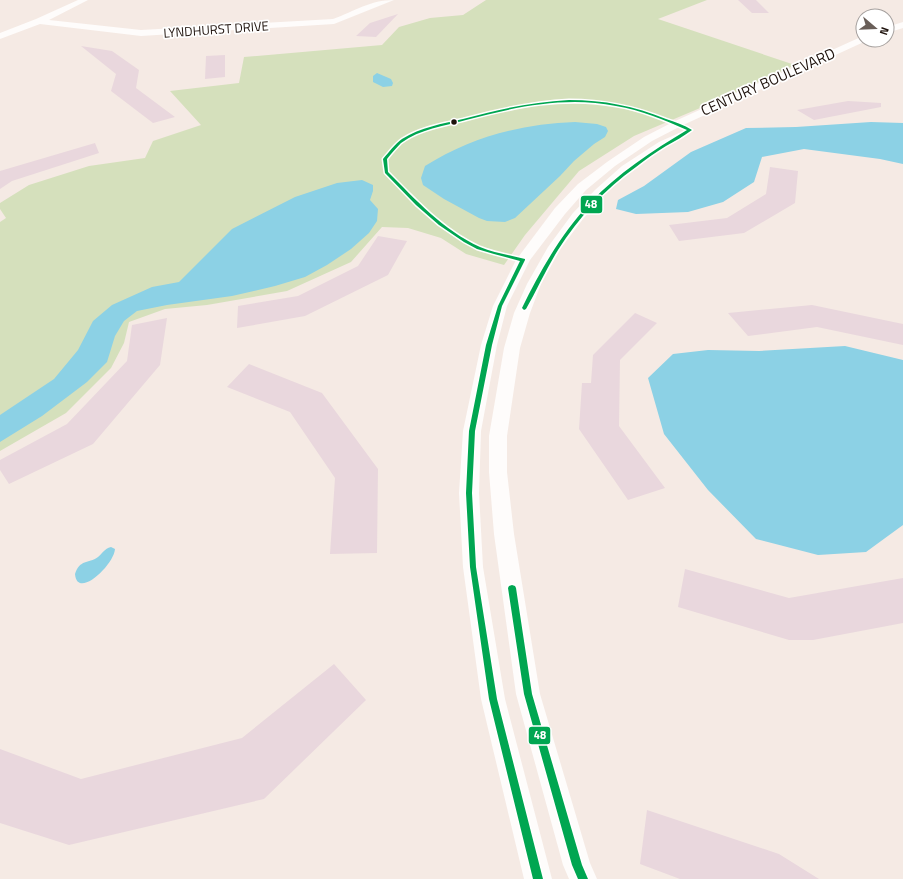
<svg xmlns="http://www.w3.org/2000/svg" width="903" height="879" font-family="'Titillium Web',sans-serif">
	<style>
		.green { fill: #d5e0bc }
		.water { fill: #8cd1e5 }
		.building { fill: #e9d7dd }
		.lines { fill: none; stroke-linecap: round; stroke-linejoin: round }
		.minor { fill: #fefcfb; fill-rule: evenodd }
		.bus-1-casing { stroke: #fff; stroke-width: 3 }
		.bus-1 { fill: #00a651; fill-rule: evenodd }
		.bus-dot { fill: #1e120c; stroke: #fff; stroke-width: 1.5 }
		.labels { text-anchor: middle; stroke-width: 3.5; stroke-linejoin: round; paint-order: stroke }
		.far-street-label { font-size: 13px; fill: #1e120c; stroke: #fff }
		.street-label { font-size: 15px; fill: #1e120c; stroke: #fff }
		.line-badge { stroke: #fff; stroke-width: 1.5 }
		.badge-label { font-size: 11px; text-anchor: middle; font-weight: bold; fill: #fff }
	</style>
	<rect width="100%" height="100%" fill="#f5eae4"/>
	<!-- green -->
	<path class="green" d="M 486,0 L 707,0 L 658,19 L 795,65 L 719,100 L 634,136 L 579,171 L 525,235 L 504,265 L 466,254 L 441,238 L 408,228 L 382,227 L 351,262 L 287,291 L 207,305 L 165,309 L 129,322 L 124,343 L 111,368 L 66,413 L 0,451 L 0,222 L 6,218 L 0,209 L 0,203 L 29,185 L 89,166 L 145,158 L 153,141 L 201,125 L 170,91 L 239,83 L 244,57 L 382,45 L 399,27 L 430,18 L 463,15 Z"/>
	<!-- water -->
	<path class="water" d="M 377,73 L 391,79 L 393,83 L 392,86 L 383,87 L 373,82 L 373,76 Z
		M 575,122 L 597,124 L 606,127 L 608,131 L 605,137 L 594,144 L 574,161 L 560,176 L 515,218 L 505,222 L 487,221 L 479,218 L 444,199 L 423,185 L 421,178 L 425,166 C 471,137 521,124 575,122 Z
		M 871,122 L 903,123 L 903,164 L 880,159 L 804,149 L 762,157 L 754,182 L 723,202 L 688,212 L 636,214 L 616,209 L 618,200 L 644,186 L 691,152 L 746,128 L 796,127 Z
		M 362,180 L 373,185 L 373,191 L 370,200 L 378,209 L 377,221 L 369,233 L 351,249 L 327,265 L 305,277 L 275,286 L 232,296 L 167,305 L 137,311 L 124,321 L 115,336 L 107,362 L 87,382 L 42,416 L 0,442 L 0,415 L 54,379 L 78,350 L 93,321 L 112,305 L 152,287 L 179,282 L 232,229 L 295,197 L 337,183 Z
		M 845,346 L 903,360 L 903,525 L 866,552 L 818,555 L 756,539 L 708,490 L 664,434 L 648,378 L 673,354 L 708,350 L 759,351 Z
		M 111,547 L 115,549 C 114,565 77,600 75,574 C 80,559 88,564 98,557 C 103,553 104,549 111,547 Z"/>
	<!-- building -->
	<path class="building" d="M 738,0 L 756,0 L 769,13 L 752,13 Z
		M 398,14 L 376,37 L 356,36 L 370,23 Z
		M 81,46 L 112,51 L 139,70 L 136,88 L 175,117 L 153,123 L 111,91 L 116,74 Z
		M 225,55 L 225,77 L 205,79 L 206,56 Z
		M 848,101 L 881,103 L 881,107 L 814,120 L 797,110 Z
		M 95,143 L 99,153 L 12,181 L 0,189 L 0,171 Z
		M 770,167 L 798,171 L 795,203 L 744,233 L 679,241 L 669,225 L 727,218 L 766,194 Z
		M 378,236 L 407,241 L 388,275 L 305,316 L 237,328 L 238,306 L 298,296 L 358,266 Z
		M 812,305 L 903,324 L 903,345 L 817,327 L 748,336 L 728,313 Z
		M 635,313 L 657,323 L 620,360 L 619,426 L 665,488 L 628,500 L 579,429 L 582,383 L 591,383 L 593,355 Z
		M 167,318 L 160,365 L 93,444 L 9,484 L 0,470 L 0,460 L 67,424 L 127,361 L 132,325 Z
		M 249,364 L 322,393 L 378,469 L 377,553 L 330,554 L 335,478 L 290,412 L 227,387 Z
		M 685,569 L 789,598 L 903,578 L 903,623 L 813,640 L 789,640 L 678,607 Z
		M 334,664 L 366,700 L 264,799 L 69,845 L 0,823 L 0,749 L 81,779 L 242,738 Z
		M 647,810 L 779,854 L 819,879 L 680,879 L 640,864 Z"/>
	<g class="lines">
		<!-- minor -->
		<path class="minor" d="M 78,0 L 88,0 L 49,20 L 141,30 L 333,19 C 355,11 370,0 394,0 L 334,24 L 141,36 L 40,24 L 0,39 L 0,33 L 36,19 Z
			M 903,22 L 903,28 L 887,33 L 887,27 Z
			M 863,36 L 863,40 L 866,41 L 681,126 L 652,141 L 615,166 L 586,190 L 565,214 L 530,260 L 507,306 L 497,345 L 481,431 L 479,493 L 483,567 L 505,699 L 552,879 L 524,879 L 481,699 L 463,567 L 459,493 L 463,431 L 481,345 L 493,306 L 516,260 L 555,208 L 578,184 L 607,162 L 644,137 L 673,122 Z
			M 679,133 L 683,134 L 685,136 L 683,138 L 667,146 L 630,172 L 603,196 L 583,219 L 561,248 L 541,284 L 530,313 L 520,348 L 507,436 L 507,472 L 514,534 L 540,694 L 590,863 L 597,879 L 569,879 L 563,865 L 516,694 L 494,534 L 489,472 L 489,436 L 504,348 L 514,313 L 527,284 L 548,247 L 573,213 L 595,190 L 622,166 L 659,142 Z"/>
		<!-- bus-1 casing -->
		<g class="bus-1-casing">
			<path id="bus-1" d="M 569,100 C 604,100 634,106 666,119 C 675,122 684,125 692,130 C 684,136 675,141 666,146 C 656,152 646,159 636,167 C 605,189 578,218 558,250 C 546,269 537,290 526,309 L 524,310 L 522,308 C 540,271 561,234 590,203 C 618,173 652,151 687,130 C 664,120 641,110 616,106 C 565,96 515,107 466,120 C 444,126 420,129 401,143 C 396,148 391,154 387,159 L 388,172 C 416,200 443,230 480,247 C 494,253 510,255 525,259 L 525,260 L 502,306 L 492,345 L 475,431 L 472,493 L 476,567 L 497,699 L 543,879 L 533,879 L 489,699 L 470,567 L 466,493 L 469,431 L 486,345 L 498,306 L 520,261 L 494,254 L 477,249 L 464,242 L 439,225 L 416,205 L 385,173 L 383,159 C 389,152 395,144 402,139 C 421,127 442,124 463,119 C 499,109 533,102 569,100 Z
				M 512,585 L 515,586 L 516,588 L 532,694 L 582,865 L 588,879 L 578,879 L 572,865 L 524,694 L 508,588 L 509,586 Z"/>
		</g>
		<!-- bus-1 -->
		<use href="#bus-1" class="bus-1"/>
	</g>
	<!-- markers -->
	<circle class="bus-dot" cx="454" cy="122" r="3.5"/>
	<g class="labels">
		<!-- far-street labels -->
		<g class="far-street-label">
			<text transform="translate(216 29) rotate(-4)" y="5">LYNDHURST DRIVE</text>
		</g>
		<!-- street labels -->
		<g class="street-label">
			<text transform="translate(768 82) rotate(-24)" y="5">CENTURY BOULEVARD</text>
		</g>
	</g>
	<g class="line-badge">
		<rect x="580" y="195" width="23" height="19" rx="4" fill="#00a651"/>
		<rect x="528" y="726" width="23" height="19" rx="4" fill="#00a651"/>
	</g>
	<g class="badge-label">
		<text x="591" y="208">48</text>
		<text x="540" y="739">48</text>
	</g>
	<!-- north arrow -->
	<g transform="translate(875 28) rotate(109)"><circle r="19" fill="#ffffff" stroke="#a5a09e"/>
	<path d="M0-3L7 15L0 10L-7 15Z" fill="#695e58"/>
	<text y="-6" font-size="11" font-weight="bold" text-anchor="middle" fill="#1e120c">N</text>
	</g>
</svg>
